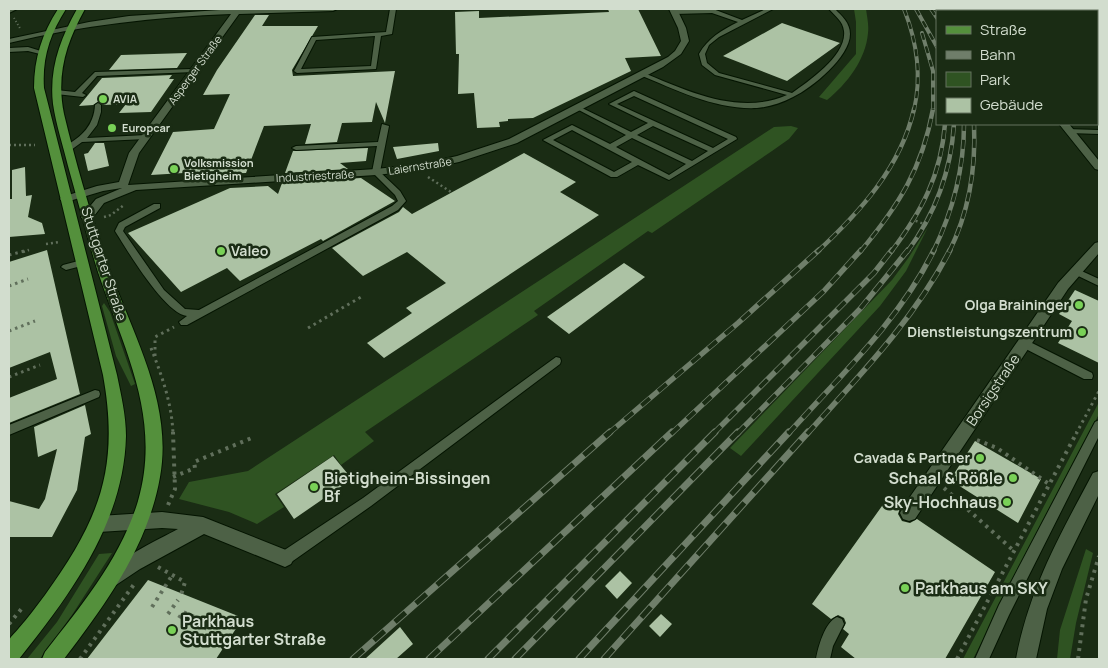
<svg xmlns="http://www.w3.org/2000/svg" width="1108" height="668" font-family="Manrope,sans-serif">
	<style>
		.green { fill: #2f5322 }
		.building { fill: #acc2a4 }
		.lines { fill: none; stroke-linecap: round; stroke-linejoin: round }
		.service-casing { stroke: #041401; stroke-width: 2 }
		.minor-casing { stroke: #041401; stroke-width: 2 }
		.tertiary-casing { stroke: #041401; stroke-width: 2 }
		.primary-casing { stroke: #041401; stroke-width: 2 }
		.path-far3 { stroke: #606f5b; stroke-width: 2; stroke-dasharray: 1 2.5; stroke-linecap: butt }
		.path-far2 { stroke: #606f5b; stroke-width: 2.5; stroke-dasharray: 2 3; stroke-linecap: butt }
		.path-far1 { stroke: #606f5b; stroke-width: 3; stroke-dasharray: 2.5 4; stroke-linecap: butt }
		.path { stroke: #606f5b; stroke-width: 4; stroke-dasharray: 3 5; stroke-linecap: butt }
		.service { fill: #4d6146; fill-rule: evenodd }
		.minor { fill: #4d6146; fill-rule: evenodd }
		.tertiary { fill: #4d6146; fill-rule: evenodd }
		.primary { fill: #54903c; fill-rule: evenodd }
		.rail-far3-casing { stroke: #6f7e6a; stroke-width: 4 }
		.rail-far2-casing { stroke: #6f7e6a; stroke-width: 4.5 }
		.rail-far1-casing { stroke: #6f7e6a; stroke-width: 5.5 }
		.rail-casing { stroke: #6f7e6a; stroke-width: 7 }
		.rail-far3 { stroke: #1a2c14; stroke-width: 2.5; stroke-dasharray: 7; stroke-linecap: butt }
		.rail-far2 { stroke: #1a2c14; stroke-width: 3; stroke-dasharray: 9; stroke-linecap: butt }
		.rail-far1 { stroke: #1a2c14; stroke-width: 4; stroke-dasharray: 11; stroke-linecap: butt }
		.rail { stroke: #1a2c14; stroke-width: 5; stroke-dasharray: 14; stroke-linecap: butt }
		.poi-dot { fill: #79d157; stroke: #1a2c14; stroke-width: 2 }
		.labels { text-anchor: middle; stroke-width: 5; stroke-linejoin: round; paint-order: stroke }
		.far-street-label { font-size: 11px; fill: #d2ddce; stroke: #1a2c14 }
		.far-poi-label { font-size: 11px; font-weight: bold; fill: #d2ddce; stroke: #1a2c14; text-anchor: start }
		.poi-label { font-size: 14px; font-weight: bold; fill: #d2ddce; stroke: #1a2c14; text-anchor: end }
		.street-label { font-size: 14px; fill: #d2ddce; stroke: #1a2c14 }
		.near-poi-label { font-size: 16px; font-weight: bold; fill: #d2ddce; stroke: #1a2c14; text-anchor: start }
	</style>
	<rect width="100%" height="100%" fill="#1a2c14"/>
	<!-- green -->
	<path class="green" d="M 854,9 L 866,9 C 867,17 869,24 868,33 C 866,59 847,84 827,100 L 819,97 L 856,54 L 856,22 Z
		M 791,126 L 798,128 L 789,139 L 772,151 L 652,233 L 648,231 L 534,311 L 538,315 L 365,432 L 374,441 L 341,465 L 334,455 L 275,494 L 284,507 L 257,524 L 229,512 L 179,499 L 189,482 L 248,471 L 774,127 Z
		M 928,227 L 906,271 L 880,306 L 741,456 L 730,448 L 892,280 L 909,257 Z
		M 104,303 L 110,312 L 135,384 L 131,386 L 116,356 L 102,306 Z
		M 1099,402 L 1099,414 L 973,659 L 963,659 Z
		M 1086,549 L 1093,553 L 1076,623 L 1070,659 L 1057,659 L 1060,630 Z
		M 112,553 L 72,615 L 40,659 L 27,659 L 57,622 L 99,554 Z"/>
	<!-- building -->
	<path class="building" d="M 608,9 L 638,9 L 661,56 L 625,58 L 631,71 L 533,118 L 508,119 L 508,121 L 499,122 L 500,127 L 477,128 L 474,93 L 458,94 L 459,54 L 456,54 L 455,12 L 479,11 L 479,18 L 609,12 Z
		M 255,15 L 269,15 L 262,26 L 318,26 L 292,70 L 293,76 L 395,71 L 385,123 L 376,102 L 372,122 L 342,123 L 337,142 L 305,144 L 311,124 L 264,126 L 246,173 L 215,174 L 216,171 L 151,175 L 173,132 L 214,129 L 230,94 L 203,95 L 217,70 Z
		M 782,23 L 840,43 L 787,81 L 723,56 Z
		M 187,53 L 177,68 L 109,70 L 121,55 Z
		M 172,75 L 169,79 L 174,79 L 151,112 L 119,113 L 126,104 L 103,105 L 99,101 L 93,105 L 79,106 L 102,78 Z
		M 95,143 L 104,143 L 109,166 L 88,171 L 84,154 L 88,153 Z
		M 438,143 L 439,151 L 397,159 L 393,147 Z
		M 368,148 L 366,161 L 340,163 L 348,169 L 285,173 L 293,151 Z
		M 524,153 L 576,182 L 560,192 L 599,215 L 384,358 L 367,343 L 412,313 L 406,308 L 446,283 L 407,252 L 363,276 L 332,248 L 399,212 L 403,207 L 412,214 Z
		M 25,167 L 26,196 L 32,195 L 28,217 L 42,223 L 45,234 L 9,237 L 9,199 L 12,199 L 12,170 Z
		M 361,178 L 395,201 L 323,241 L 321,239 L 240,281 L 227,268 L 181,292 L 128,233 L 230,188 L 268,186 L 278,194 L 282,183 Z
		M 47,250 L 80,394 L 9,423 L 9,398 L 57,379 L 50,352 L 9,368 L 9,262 Z
		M 624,263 L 645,277 L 569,334 L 547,317 Z
		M 1075,290 L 1099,301 L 1099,363 L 1058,343 L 1072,321 L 1059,314 Z
		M 85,405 L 91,434 L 85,437 L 77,490 L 52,537 L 9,537 L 9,501 L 39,509 L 45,499 L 57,449 L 38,457 L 34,427 Z
		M 975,441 L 1041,479 L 1018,523 L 950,480 Z
		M 333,456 L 352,479 L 294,519 L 277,494 Z
		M 887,499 L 900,508 L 898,514 L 902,521 L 910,523 L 917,519 L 995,572 L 945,659 L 856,659 L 841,647 L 849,634 L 843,629 L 846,623 L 844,618 L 838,615 L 831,619 L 812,604 Z
		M 620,571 L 632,583 L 617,599 L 605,586 Z
		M 148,580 L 243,618 L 216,659 L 87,659 Z
		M 661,614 L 672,624 L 660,637 L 649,626 Z
		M 400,627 L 413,644 L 396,659 L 365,659 Z"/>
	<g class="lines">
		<!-- service casing -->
		<g class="service-casing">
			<path id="service" d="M 390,9 L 396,9 L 392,34 L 381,36 L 376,69 L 297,73 L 294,71 L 312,37 L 386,32 ZM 375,36 L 371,66 L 301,69 L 316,40 Z
				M 713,9 L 742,20 L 766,9 L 773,9 L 719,37 L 709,45 L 705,54 L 707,63 L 719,73 L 792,93 C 809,81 847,55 844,31 C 843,21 835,16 829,9 L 835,9 C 842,16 850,23 850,34 C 850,57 812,88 793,97 C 782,103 769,107 757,108 C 716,110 676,90 640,75 L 640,73 L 644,73 C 688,91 739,116 787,95 L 715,75 L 702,65 L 699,54 C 708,38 722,30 738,22 L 712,13 L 674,14 L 671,12 L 674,10 Z
				M 1022,9 L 1028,9 L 1029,11 L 1023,11 Z
				M 1054,9 L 1061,9 L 1058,11 Z
				M 1069,9 L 1075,9 L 1077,11 L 1071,11 Z
				M 1080,9 L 1086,9 L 1089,11 L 1083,11 Z
				M 1097,17 L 1099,18 L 1099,23 L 1097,22 Z
				M 1097,36 L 1099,37 L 1099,42 L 1097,41 Z
				M 1099,49 L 1099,54 L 1097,55 L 1097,50 Z
				M 192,69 L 195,71 L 194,72 L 97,76 L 82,93 L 86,95 L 83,97 L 56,94 L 53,92 L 56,90 L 75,92 L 95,72 Z
				M 634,91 L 736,137 L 737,139 L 669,180 L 638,165 L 617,177 L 611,177 L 543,140 L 572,125 L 610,144 L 626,135 L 575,108 L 580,107 L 631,132 L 648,123 L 609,104 ZM 634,96 L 728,139 L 713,148 L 617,104 ZM 653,126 L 708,151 L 692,161 L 637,135 ZM 572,130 L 632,162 L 614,172 L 553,140 ZM 632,138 L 686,164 L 669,175 L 616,147 Z
				M 98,103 L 101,105 L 101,112 L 97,125 L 87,138 L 146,135 L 150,137 L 146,139 L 82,142 L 71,150 L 65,150 L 65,146 C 82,137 94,125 95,105 Z
				M 382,124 L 389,126 L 380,172 L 400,191 L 406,201 L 398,210 L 187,325 L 181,325 L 179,322 L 187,316 C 165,314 127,250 115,231 L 119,223 L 154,204 L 160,204 L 160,208 L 125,227 L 123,231 L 164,290 L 185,309 L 199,310 L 392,206 L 398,201 L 395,195 L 372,172 L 377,146 L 296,150 L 292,148 L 296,146 L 378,142 Z
				M 1066,129 L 1099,130 L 1099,134 L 1069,133 L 1065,131 Z
				M 82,260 L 85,261 L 87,263 L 85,265 L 66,270 L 61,267 L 63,265 Z
				M 1075,268 L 1099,279 L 1099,286 L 1072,273 L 1070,271 Z
				M 1024,339 L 1092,373 L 1093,376 L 1092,379 L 1084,379 L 1020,346 L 1019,343 L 1020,340 Z
				M 556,357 L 560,358 L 561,361 L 560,364 L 371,506 L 290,563 L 285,564 L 280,563 L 278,558 L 280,553 L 363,498 Z
				M 95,390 L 99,391 L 100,394 L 99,397 L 9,435 L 9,425 Z
				M 1099,420 L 1099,436 L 1009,615 L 989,659 L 975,659 L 999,605 L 1095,422 Z
				M 837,617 L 842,619 L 844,624 L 833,646 L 830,659 L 816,659 C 818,647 825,622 837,617 Z"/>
		</g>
		<!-- minor casing -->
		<g class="minor-casing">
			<path id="minor" d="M 9,9 L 17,9 L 9,13 Z
				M 235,9 L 337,9 L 333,11 L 239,14 L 139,153 L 128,185 L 376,169 L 421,164 L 457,156 L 509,139 L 668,57 L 675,51 L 681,41 L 678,28 L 669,9 L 677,9 L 686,28 L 689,41 L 681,54 L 663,67 L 517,143 L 459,162 L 421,170 L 376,175 L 136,190 L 104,203 L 91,220 L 83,220 L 81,217 L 96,199 L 122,188 L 103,191 L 66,202 L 62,201 L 60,199 L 62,197 L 97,186 L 119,182 L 129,153 L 231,14 C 156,17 82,25 9,43 L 9,39 L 89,22 L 129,16 Z
				M 28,47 L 44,52 L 40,54 L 28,51 L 9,52 L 9,48 Z
				M 1097,111 L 1099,111 L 1099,117 L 1097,117 Z
				M 1059,124 L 1069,124 L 1099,161 L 1099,170 L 1095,169 Z
				M 1099,242 L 1099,253 L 1068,289 L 915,519 L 909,521 L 903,519 L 900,513 L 903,507 L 1058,283 L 1095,243 Z
				M 162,512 L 203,517 L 291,552 L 294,558 L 291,564 L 285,567 L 204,534 L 140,569 L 110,589 L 103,587 L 101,580 C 108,563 160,539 178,529 L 162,528 L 99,532 L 93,530 L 90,524 L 93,518 L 99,516 Z"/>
		</g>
		<!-- tertiary casing -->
		<g class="tertiary-casing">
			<path id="tertiary" d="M 1031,9 L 1039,9 L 1041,11 L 1033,11 Z
				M 1097,82 L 1099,83 L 1099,90 L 1097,89 Z
				M 1099,471 L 1099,494 L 1062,569 L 1047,609 L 1036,659 L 1016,659 C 1029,589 1060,535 1093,473 Z"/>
		</g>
		<!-- primary casing -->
		<g class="primary-casing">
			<path id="primary" d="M 58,9 L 66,9 C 50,34 42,58 44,88 L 117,375 C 121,395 126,415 126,436 C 124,522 71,594 19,659 L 9,659 C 9,654 7,645 9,640 C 11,636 16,632 19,628 C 28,618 36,607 45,595 C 99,520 120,469 103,375 L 34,88 C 34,58 42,34 58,9 Z
				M 77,9 L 85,9 C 66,43 56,75 64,114 C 77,168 93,222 111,274 C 135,338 173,406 160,477 C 148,546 106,604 64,659 L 42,659 L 45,652 C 81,606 121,558 138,501 C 162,418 124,349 98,272 C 87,237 78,201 68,166 C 63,145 56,125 53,104 C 49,69 60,39 77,9 Z"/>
		</g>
		<!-- path-far3 -->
		<path class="path-far3" d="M 14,18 L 21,30"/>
		<!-- path-far2 -->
		<path class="path-far2" d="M 9,145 L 35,145
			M 428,177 L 451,192
			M 104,217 L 111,215 L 124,205
			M 911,219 L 929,226
			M 46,244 L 60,242
			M 23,252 L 29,250"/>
		<!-- path-far1 -->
		<path class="path-far1" d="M 9,255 L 28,250
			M 9,286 L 28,279
			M 308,328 L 361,297
			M 9,331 L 35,321
			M 151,348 C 162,376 172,404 173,434
			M 155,356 L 155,337 L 174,327
			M 9,377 L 40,365
			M 1076,434 L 1099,391"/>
		<!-- path -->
		<path class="path" d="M 977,440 L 997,448 L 1049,484
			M 173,477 L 195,468 L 194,462 L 254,437
			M 944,488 L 1014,551
			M 168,505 L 175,489 L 173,432
			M 158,567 L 185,582 L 181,595
			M 152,607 L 173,574
			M 168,614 L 178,600
			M 179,618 L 183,612 L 206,622
			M 9,624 L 23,607
			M 204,629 L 220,613
			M 80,659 L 135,583
			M 957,659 L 1077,432
			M 1078,659 L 1086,599 L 1099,556"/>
		<!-- service -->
		<use href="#service" class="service"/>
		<!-- minor -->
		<use href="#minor" class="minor"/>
		<!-- tertiary -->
		<use href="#tertiary" class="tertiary"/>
		<!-- primary -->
		<use href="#primary" class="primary"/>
		<!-- rail-far3 casing -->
		<g class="rail-far3-casing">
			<path id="rail-far3" d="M 904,9 C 917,42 922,75 914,110
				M 916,9 L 937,47
				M 931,9 L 937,18
				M 922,33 L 933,71 L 933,110"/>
		</g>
		<!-- rail-far2 casing -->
		<g class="rail-far2-casing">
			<path id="rail-far2" d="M 817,252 C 860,212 901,167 914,109
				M 860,252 C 899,205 922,169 933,109
				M 891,252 C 922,211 941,175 945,124
				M 907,252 C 936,213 951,171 954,124
				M 933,252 C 953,211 964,169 964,124
				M 949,252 C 969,212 976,168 974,124"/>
		</g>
		<!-- rail-far1 casing -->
		<g class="rail-far1-casing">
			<path id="rail-far1" d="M 608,434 L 738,323 L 819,250
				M 671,434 L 824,291 L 861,250
				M 713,434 L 874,273 L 892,250
				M 737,434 L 860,309 L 908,250
				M 788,434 C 840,376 899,321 934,250
				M 807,434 C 859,376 914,320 950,250"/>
		</g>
		<!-- rail casing -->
		<g class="rail-casing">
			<path id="rail" d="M 353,659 L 610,432
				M 429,659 L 672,432
				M 488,659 L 715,432
				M 515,659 L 738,432
				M 579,659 L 789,432
				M 604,659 L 808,432"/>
		</g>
		<!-- rail-far3 -->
		<use href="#rail-far3" class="rail-far3"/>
		<!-- rail-far2 -->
		<use href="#rail-far2" class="rail-far2"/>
		<!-- rail-far1 -->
		<use href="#rail-far1" class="rail-far1"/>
		<!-- rail -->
		<use href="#rail" class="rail"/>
	</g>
	<!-- markers -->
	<g class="poi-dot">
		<circle cx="103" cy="99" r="5"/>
		<circle cx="112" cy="128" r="5"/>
		<circle cx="174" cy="169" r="5"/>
		<circle cx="221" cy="251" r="5"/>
		<circle cx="1079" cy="305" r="5"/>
		<circle cx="1082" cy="332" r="5"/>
		<circle cx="980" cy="458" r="5"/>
		<circle cx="1013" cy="478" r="5"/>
		<circle cx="314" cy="487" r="5"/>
		<circle cx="1007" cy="502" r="5"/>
		<circle cx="905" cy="588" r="5"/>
		<circle cx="172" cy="630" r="5"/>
	</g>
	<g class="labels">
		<!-- far-street labels -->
		<g class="far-street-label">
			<text transform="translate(195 70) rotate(-54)" y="4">Asperger Straße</text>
			<text transform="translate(420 166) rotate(-9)" y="4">Laiernstraße</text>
			<text transform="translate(315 176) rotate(-3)" y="4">Industriestraße</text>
		</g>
		<!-- far-poi labels -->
		<g class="far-poi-label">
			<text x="113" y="103">AVIA</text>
			<text x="122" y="132">Europcar</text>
			<text x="184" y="167">Volksmission<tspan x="184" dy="13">Bietigheim</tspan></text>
		</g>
		<!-- poi labels -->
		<g class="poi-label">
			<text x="231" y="256" text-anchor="start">Valeo</text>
			<text x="1069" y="310">Olga Braininger</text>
			<text x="1072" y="337">Dienstleistungszentrum</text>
			<text x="970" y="463">Cavada &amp; Partner</text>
		</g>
		<!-- street labels -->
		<g class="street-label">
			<text transform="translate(104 264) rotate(72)" y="5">Stuttgarter Straße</text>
			<text transform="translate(993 390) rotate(-56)" y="5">Borsigstraße</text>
		</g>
		<!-- near-poi labels -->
		<g class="near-poi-label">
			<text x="324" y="484">Bietigheim-Bissingen<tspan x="324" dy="18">Bf</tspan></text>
			<text x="1003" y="484" text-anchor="end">Schaal &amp; Rößle</text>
			<text x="997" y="508" text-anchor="end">Sky-Hochhaus</text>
			<text x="915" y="594">Parkhaus am SKY</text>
			<text x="182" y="627">Parkhaus<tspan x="182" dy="18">Stuttgarter Straße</tspan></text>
		</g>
	</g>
	<!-- border -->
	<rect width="1108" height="668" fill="none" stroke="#d2ddce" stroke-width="20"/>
	<!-- legend -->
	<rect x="936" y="10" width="162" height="115" fill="#1a2c14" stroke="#64735e"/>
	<rect x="946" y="26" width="25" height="8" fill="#54903c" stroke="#64735e"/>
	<text x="980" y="35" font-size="15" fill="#d2ddce">Straße</text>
	<rect x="946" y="51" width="25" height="8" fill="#6f7e6a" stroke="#64735e"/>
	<text x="980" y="60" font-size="15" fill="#d2ddce">Bahn</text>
	<rect x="946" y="72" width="25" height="15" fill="#2f5322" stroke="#64735e"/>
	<text x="980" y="85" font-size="15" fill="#d2ddce">Park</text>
	<rect x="946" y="98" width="25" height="15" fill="#acc2a4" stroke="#64735e"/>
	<text x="980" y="110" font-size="15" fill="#d2ddce">Gebäude</text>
</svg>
